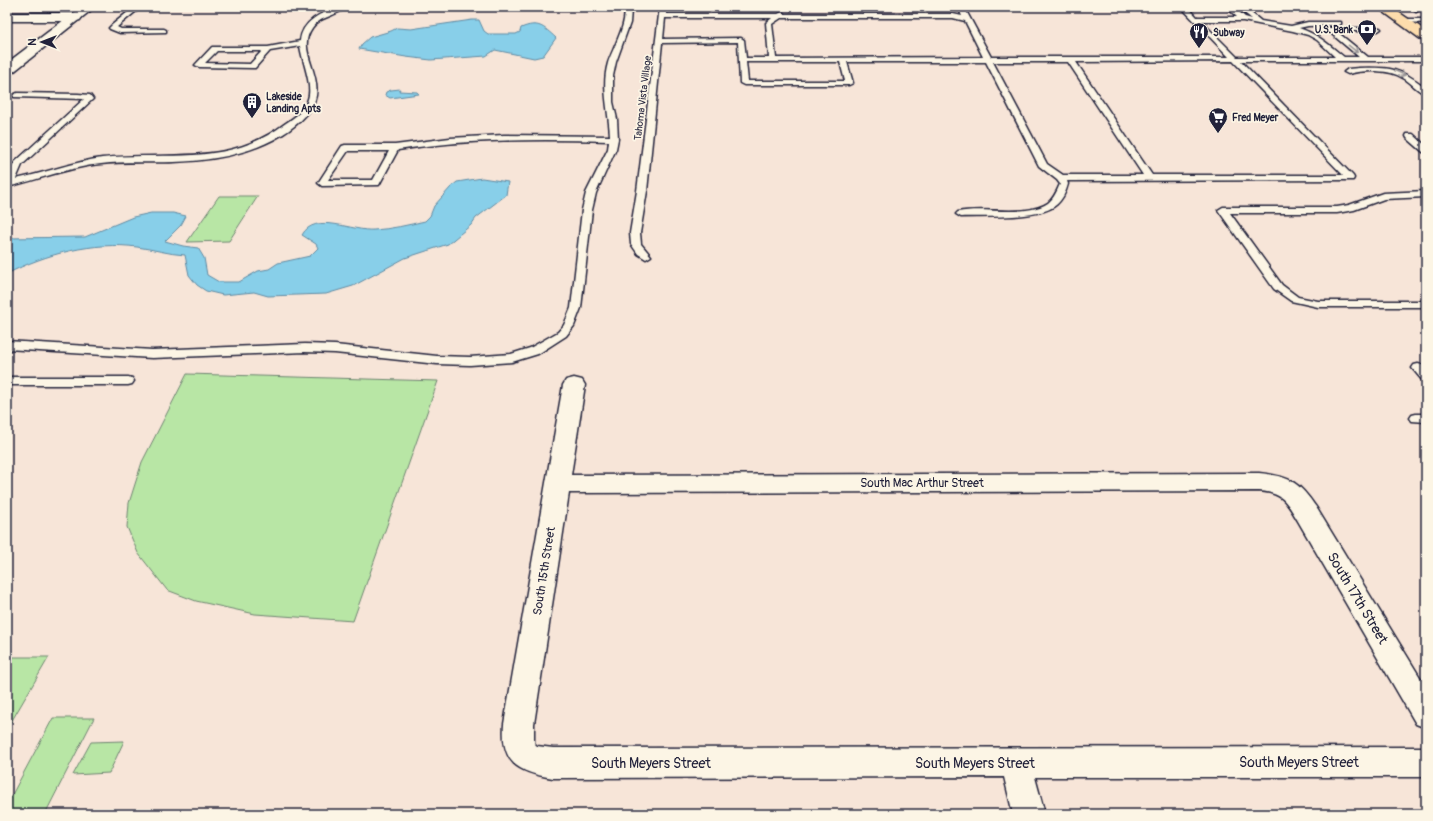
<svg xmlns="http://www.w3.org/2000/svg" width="1433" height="821" font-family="Pangolin,sans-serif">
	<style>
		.green { fill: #b8e6a5; stroke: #6d8470 }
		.water { fill: #88cfe9; stroke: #5f8aa3 }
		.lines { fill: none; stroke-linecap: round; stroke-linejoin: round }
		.service-casing { stroke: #22223b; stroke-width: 3 }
		.minor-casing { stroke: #22223b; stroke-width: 3 }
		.secondary-casing { stroke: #22223b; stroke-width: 3 }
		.primary-casing { stroke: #22223b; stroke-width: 3 }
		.service { fill: #fcf5e5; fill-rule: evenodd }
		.minor { fill: #fcf5e5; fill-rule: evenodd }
		.secondary { fill: #fcf5e5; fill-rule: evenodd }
		.primary { fill: #fddcac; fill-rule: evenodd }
		.oneway { stroke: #9a9698 }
		.labels { text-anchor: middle; stroke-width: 3.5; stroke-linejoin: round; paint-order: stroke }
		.far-poi-label { font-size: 10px; font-weight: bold; fill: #22223b; stroke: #fcf5e5; text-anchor: start }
		.far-street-label { font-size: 10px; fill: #22223b; stroke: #fcf5e5 }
		.street-label { font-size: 12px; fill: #22223b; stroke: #fcf5e5 }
		.near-street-label { font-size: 14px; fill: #22223b; stroke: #fcf5e5 }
	</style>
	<rect width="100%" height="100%" fill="#f7e5d8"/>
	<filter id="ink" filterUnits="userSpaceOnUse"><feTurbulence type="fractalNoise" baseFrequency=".025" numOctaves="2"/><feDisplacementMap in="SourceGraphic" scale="8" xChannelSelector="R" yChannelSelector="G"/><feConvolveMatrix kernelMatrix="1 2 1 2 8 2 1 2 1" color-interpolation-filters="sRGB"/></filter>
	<g filter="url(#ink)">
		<!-- green -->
		<path class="green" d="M 219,196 L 258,196 L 229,241 L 187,242 Z
			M 187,374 L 438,381 L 353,621 L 255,614 L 196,601 L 167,590 L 138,553 L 127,527 L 129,503 L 142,462 Z
			M 7,657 L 49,657 L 7,729 Z
			M 53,718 L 94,718 L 45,814 L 7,814 L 7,804 Z
			M 124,741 L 109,773 L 73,775 L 91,742 Z"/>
		<!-- water -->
		<path class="water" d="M 472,20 L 479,20 L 484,31 L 488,34 L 516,34 L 520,32 L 521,28 C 538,21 543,26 556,38 L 543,56 L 534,58 L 495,50 L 486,56 L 431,60 L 406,57 L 359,49 L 362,44 L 370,37 L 391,31 L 397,28 L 411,29 Z
			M 400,89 L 399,91 L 417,92 L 419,94 L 390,98 L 385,95 L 386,92 L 391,90 Z
			M 482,178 L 508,182 L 506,195 L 476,218 L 471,225 L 448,244 L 405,258 L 353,286 L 326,294 L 268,296 L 254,292 L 223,295 L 206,291 L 197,285 L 189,275 L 185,255 C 168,254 153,249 137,247 C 95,241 44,254 7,274 L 7,238 L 85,237 L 133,217 L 151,213 L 173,213 L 186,216 L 181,225 L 165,241 L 183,246 L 198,248 L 204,258 L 207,275 L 219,282 L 239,282 L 258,271 L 269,269 L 278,263 L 310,256 L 318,248 L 316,244 L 302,235 C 315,211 353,232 374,230 C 391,229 408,225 425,221 L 430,216 L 434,206 L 451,187 L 457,182 Z"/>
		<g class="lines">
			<!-- service casing -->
			<g class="service-casing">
				<path id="service" d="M 134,7 L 141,7 L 117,27 L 121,29 L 164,29 L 166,30 L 166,32 L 120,33 L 110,29 L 109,28 L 112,25 Z
					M 338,7 L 347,7 C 337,16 320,16 312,28 C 293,54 334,82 307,114 C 275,150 219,161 174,162 C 149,163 125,161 101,164 C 69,167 38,180 7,187 L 10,171 L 15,162 L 84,99 L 14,97 L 13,95 L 17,93 L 78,94 L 90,95 L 93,99 L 22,165 L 16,179 C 45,173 73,162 102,158 C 167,151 228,168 286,123 C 295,117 305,110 308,99 C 313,85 302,61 300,46 L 270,51 L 255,68 L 252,68 L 199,67 L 195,65 L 212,47 L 268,47 L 300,41 C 302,21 321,13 338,7 ZM 217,51 L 262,51 L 250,64 L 205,63 Z
					M 623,7 L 629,7 L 631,10 L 630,23 L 616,62 L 613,76 L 613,102 L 617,119 L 618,139 L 616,149 L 596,193 L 592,210 L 581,308 L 574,326 L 566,336 L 538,354 L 512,362 L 470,365 L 437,364 L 335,353 L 305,352 L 152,358 L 7,349 L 7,341 L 152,350 L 305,344 L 335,345 L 437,356 L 470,357 L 511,354 L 530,348 L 558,332 L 564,325 L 571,308 L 582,210 L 586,193 L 608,149 L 609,141 C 538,139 468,139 398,150 L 379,185 L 322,186 L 318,183 L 342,146 L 345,145 L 395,145 L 450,138 L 504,135 L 610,136 C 609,111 601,87 608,63 C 612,50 630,19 623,7 ZM 348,151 L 389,151 L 373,180 L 328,180 Z
					M 660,7 L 666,7 L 666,14 L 778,14 L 782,12 L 785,14 L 953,14 L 962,16 L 958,7 L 964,7 L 991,57 L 1229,57 L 1181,7 L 1188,7 L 1197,17 L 1237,17 L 1226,7 L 1233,7 L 1245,17 L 1252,19 L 1237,7 L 1244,7 L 1261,21 L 1291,26 L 1308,22 L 1341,22 L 1341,24 L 1339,25 L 1308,26 L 1299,28 C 1319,35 1328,44 1344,57 L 1359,57 L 1327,30 L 1327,28 L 1380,28 L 1381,29 L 1378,31 L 1336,31 L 1368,57 L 1426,57 L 1426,61 L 1241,61 L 1353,176 L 1354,178 L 1353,180 L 1067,181 L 1068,184 C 1066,192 1062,200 1056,205 C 1039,220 983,216 961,217 L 956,214 L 958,212 C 983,206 1025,218 1048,203 C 1054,198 1057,191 1060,184 L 1057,180 L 1039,166 L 986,62 L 847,62 L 853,83 L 849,85 L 744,85 L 740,83 L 738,42 L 662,43 L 647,191 L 640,233 L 641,244 L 651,256 L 646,259 L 638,254 L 631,244 L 630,233 L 637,191 ZM 665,18 L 772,18 L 766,23 L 769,58 L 746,58 L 744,40 L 741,38 L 663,39 ZM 781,18 L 953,18 L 965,21 L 983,57 L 776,58 L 772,24 ZM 1201,21 L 1243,21 L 1293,31 L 1308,35 L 1317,40 L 1335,57 L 1237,57 ZM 1233,61 L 1343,175 L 1152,175 L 1076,62 ZM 746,62 L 840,62 L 845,81 L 748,81 ZM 993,62 L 1068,62 L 1143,175 L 1063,175 L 1047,164 Z
					M 1407,7 L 1415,7 L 1419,10 L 1416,12 Z
					M 1403,19 L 1426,19 L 1426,23 L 1401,22 L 1401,20 Z
					M 1359,68 C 1390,67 1401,68 1426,88 L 1426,94 C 1418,92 1411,82 1403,78 C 1389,69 1363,70 1348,74 L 1344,72 L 1348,69 Z
					M 1407,134 L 1413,134 L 1426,146 L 1426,153 L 1423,152 L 1407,138 L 1406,136 Z
					M 1426,191 L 1426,197 L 1384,199 L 1354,210 L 1337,213 L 1230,213 L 1282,285 L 1298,297 L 1318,301 L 1426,301 L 1426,307 L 1318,307 L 1291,301 L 1274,289 L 1218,210 L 1223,207 L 1337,207 L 1349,205 L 1383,193 Z
					M 1418,364 L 1422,365 L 1426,370 L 1426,381 L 1422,380 L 1412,368 L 1414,365 Z
					M 7,377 L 128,377 L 132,378 L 134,381 L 132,384 L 128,385 L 7,385 Z
					M 1416,414 L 1426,414 L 1426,422 L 1412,421 L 1410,418 L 1412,415 Z"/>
			</g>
			<!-- minor casing -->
			<g class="minor-casing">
				<path id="minor" d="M 7,13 L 76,13 L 80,14 L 82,17 L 80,20 L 76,21 L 7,21 Z
					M 574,378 L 582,380 L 585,385 L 571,475 L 1259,473 C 1290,476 1299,482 1316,507 L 1426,687 L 1426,728 L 1416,724 L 1298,521 C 1286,501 1283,493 1259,491 L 569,493 L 534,724 L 534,743 L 537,746 L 553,748 L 1426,747 L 1426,777 L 1035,777 L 1045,814 L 1013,814 L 1004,777 L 553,778 C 517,772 501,763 504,724 L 563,385 L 566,380 Z"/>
			</g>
			<!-- secondary casing -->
			<g class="secondary-casing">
				<path id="secondary" d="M 81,7 L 95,7 L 12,73 L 7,74 L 7,63 Z"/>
			</g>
			<!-- primary casing -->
			<g class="primary-casing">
				<path id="primary" d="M 1377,7 L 1391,7 L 1426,31 L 1426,41 L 1422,40 Z"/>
			</g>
			<!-- service -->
			<use href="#service" class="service"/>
			<!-- minor -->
			<use href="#minor" class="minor"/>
			<!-- secondary -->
			<use href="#secondary" class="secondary"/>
			<!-- primary -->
			<use href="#primary" class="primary"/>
		</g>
		<!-- one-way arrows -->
		<defs><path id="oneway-shaft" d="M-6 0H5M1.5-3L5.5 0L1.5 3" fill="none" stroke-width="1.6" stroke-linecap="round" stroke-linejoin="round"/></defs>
		<g class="oneway">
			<use href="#oneway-shaft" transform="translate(1353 49) rotate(39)"/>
			<use href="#oneway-shaft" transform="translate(1400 73) rotate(25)"/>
		</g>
	</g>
	<!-- icons -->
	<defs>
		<g id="bank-pin" transform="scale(1)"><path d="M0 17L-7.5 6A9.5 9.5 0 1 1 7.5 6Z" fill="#22223b" stroke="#fcf5e5"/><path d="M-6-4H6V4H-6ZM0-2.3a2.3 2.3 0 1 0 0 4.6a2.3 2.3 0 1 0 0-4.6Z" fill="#fff"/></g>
		<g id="restaurant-pin" transform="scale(1)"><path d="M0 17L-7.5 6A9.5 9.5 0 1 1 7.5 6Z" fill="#22223b" stroke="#fcf5e5"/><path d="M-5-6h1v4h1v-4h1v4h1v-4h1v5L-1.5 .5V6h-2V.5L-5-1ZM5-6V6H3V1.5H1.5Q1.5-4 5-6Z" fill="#fff"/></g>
		<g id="building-pin" transform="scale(1)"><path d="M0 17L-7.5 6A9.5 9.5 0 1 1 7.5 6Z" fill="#22223b" stroke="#fcf5e5"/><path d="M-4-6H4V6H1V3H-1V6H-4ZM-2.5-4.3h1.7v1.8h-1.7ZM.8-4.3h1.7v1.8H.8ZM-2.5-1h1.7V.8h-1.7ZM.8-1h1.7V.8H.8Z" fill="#fff"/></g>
		<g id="supermarket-pin" transform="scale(1)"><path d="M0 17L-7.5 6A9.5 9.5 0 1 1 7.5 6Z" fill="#22223b" stroke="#fcf5e5"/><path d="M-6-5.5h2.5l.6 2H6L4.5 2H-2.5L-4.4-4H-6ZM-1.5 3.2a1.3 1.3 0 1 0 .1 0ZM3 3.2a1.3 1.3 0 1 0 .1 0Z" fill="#fff"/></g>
	</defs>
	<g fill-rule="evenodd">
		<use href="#bank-pin" x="1367" y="29"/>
		<use href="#restaurant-pin" x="1199" y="32"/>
		<use href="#building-pin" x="252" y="102"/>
		<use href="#supermarket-pin" x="1218" y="117"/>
	</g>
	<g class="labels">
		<!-- far-poi labels -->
		<g class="far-poi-label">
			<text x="1353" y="33" text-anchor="end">U.S. Bank</text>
			<text x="1213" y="36">Subway</text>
			<text x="266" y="100">Lakeside<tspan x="266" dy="12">Landing Apts</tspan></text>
			<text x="1232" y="121">Fred Meyer</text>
		</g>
		<!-- far-street labels -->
		<g class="far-street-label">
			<text transform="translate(642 98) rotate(-83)" y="4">Tahoma Vista Village</text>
		</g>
		<!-- street labels -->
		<g class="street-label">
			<text x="922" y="487">South Mac Arthur Street</text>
			<text transform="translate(544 571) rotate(-81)" y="4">South 15th Street</text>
		</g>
		<!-- near-street labels -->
		<g class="near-street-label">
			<text transform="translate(1358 598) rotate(59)" y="5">South 17th Street</text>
			<text x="1299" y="767">South Meyers Street</text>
			<text x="651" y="768">South Meyers Street</text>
			<text x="975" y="768">South Meyers Street</text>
		</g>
	</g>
	<!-- margin -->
	<rect width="1433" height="821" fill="none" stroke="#fcf5e5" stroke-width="24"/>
	<rect x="12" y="12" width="1409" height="797" fill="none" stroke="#22223b" stroke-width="1.5" filter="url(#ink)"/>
	<!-- north arrow -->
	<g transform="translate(42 42) rotate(270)" stroke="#fcf5e5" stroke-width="3" paint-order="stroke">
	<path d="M0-3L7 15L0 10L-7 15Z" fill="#22223b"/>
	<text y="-6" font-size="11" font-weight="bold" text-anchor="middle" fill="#22223b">N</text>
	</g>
</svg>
